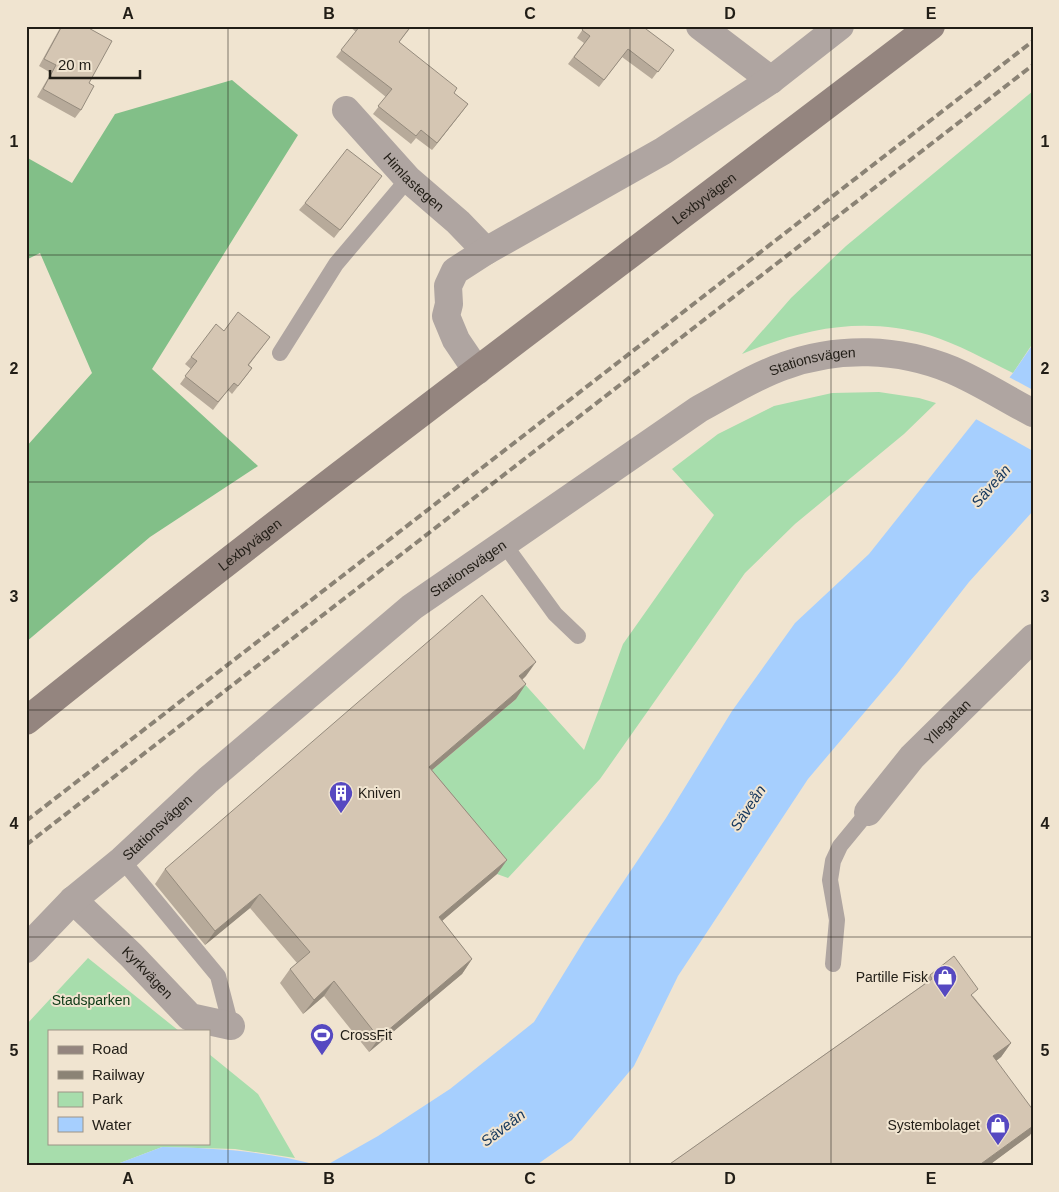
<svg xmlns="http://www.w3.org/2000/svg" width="1059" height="1192" font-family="Arial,sans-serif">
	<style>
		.green { fill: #a7ddac }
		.forest { fill: #82bf88 }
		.water { fill: #a6cffe }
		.pier { fill: #f0e4d0 }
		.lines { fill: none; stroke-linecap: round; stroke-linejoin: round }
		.lane { stroke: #afa5a1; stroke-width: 16 }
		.street { stroke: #afa5a1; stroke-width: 28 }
		.secondary { stroke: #94857f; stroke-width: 28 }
		.rail { stroke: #8b8375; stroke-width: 4; stroke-dasharray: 8 4; stroke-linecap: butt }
		.wall { fill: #b7aa9a }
		.shaded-wall { fill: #958b7d }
		.building { fill: #d5c6b3; stroke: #958b7d }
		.grid { fill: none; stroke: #211d16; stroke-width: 1; stroke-opacity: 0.55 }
		.labels { text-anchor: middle; stroke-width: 4; stroke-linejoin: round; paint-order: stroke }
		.street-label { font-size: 14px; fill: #211d16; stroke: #f0e4d0 }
		.poi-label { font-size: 14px; fill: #211d16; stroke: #f0e4d0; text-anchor: start }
		.park-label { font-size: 14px; fill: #0c3915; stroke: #f0e4d0 }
		.water-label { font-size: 15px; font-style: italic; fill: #12355b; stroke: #f0e4d0 }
		.neatline { fill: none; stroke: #211d16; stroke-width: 2 }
		.grid-label { font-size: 16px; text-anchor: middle; font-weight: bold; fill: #211d16 }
	</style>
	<rect width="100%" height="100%" fill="#f0e4d0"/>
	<!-- green -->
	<path class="green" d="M 1033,91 L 1033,343 L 1013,373 C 986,360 958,344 929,335 C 863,316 804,328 742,354 L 791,298 L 846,246 Z
		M 879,392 L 919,398 L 936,403 L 904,434 L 795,524 L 745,573 L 600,779 L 508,878 L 497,874 L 419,781 L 516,699 L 521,680 L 584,750 L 623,644 L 714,515 L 672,469 L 718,434 L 774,406 L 832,393 Z
		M 88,958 L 179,1031 L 49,1031 L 49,1143 L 209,1143 L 209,1054 L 258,1094 L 295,1158 L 235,1149 L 162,1147 L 112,1166 L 26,1166 L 26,1025 Z"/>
	<!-- forest -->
	<path class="forest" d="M 232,80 L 298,135 L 152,369 L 258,466 L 150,537 L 26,642 L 26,447 L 92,373 L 40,253 L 26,260 L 26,157 L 72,183 L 115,114 Z"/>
	<!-- water -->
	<path class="water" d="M 1033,344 L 1033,511 L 969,582 L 897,674 L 808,779 L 678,976 L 634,1066 L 572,1140 L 535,1166 L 325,1166 L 378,1136 L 450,1089 L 534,1022 L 585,939 L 666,818 L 732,711 L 795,623 L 869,554 L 1013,373 Z
		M 162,1147 C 217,1148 267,1151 321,1166 L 112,1166 Z"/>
	<!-- pier -->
	<path class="pier" d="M 1007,376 L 1033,390 L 1033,451 L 974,418 Z"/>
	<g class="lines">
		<!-- lane -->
		<path class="lane" d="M 280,353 L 336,264 L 408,179
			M 504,544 L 555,614 L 578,636
			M 122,860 L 218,976 L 231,1026
			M 833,964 L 837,920 L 830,880 L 833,861 L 840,846 L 868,812"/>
		<!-- street -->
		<g class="street">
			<path d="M 700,26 L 771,80"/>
			<path id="s1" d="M 346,110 L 408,179 L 458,222 L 486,251"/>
			<path d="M 477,371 L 456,340 L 446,316 L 449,304 L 448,286 L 455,271 L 486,251 L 663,151 L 771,80 L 840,26"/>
			<path id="s2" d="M 868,812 L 912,757 L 1033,638"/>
			<path id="s3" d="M 73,900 L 131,955 L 190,1017 L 231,1026"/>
			<path id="s4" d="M 26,949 L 73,900 L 122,860 L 208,780 L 412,607 L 699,409 C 727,394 755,376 784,366 C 838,346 899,348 952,370 C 980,382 1006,399 1033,413"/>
		</g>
		<!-- secondary -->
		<path class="secondary" id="s5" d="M 26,721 C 322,483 629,257 931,26"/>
		<!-- rail -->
		<path class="rail" d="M 26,821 L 1033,41
			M 26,845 L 1033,65"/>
	</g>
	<!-- wall -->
	<path class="wall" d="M 61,26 L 85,26 L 89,83 L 81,110 L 75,118 L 37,97 L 51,73 L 39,66 Z
		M 349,26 L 412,26 L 399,42 L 454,93 L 468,104 L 432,150 L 416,138 L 411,144 L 373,114 L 386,97 L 336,57 L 356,32 Z
		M 585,26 L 674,50 L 652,79 L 622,57 L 599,87 L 568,64 L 584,43 L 577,38 Z
		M 376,184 L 334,238 L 299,210 L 305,203 Z
		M 224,331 L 270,337 L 249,365 L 252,368 L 247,375 L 232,394 L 228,390 L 213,410 L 180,384 L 191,369 L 185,364 L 191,357 Z
		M 526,676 L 522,680 L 516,699 L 432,770 L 507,860 L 497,874 L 442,921 L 472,959 L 462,974 L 369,1052 L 324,996 L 303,1014 L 280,983 L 290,969 L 297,963 L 250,908 L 205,945 L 155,884 L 165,869 Z
		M 930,975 L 973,996 L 1011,1043 L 1001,1057 L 996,1061 L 1030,1135 L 988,1166 L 667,1166 L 923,985 Z"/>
	<!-- shaded-wall -->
	<path class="shaded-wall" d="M 468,104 L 462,112 L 432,150 L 437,143 Z
		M 536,662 L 526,676 L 509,691 L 519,676 Z
		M 526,684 L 516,699 L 419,781 L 429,767 Z
		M 507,860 L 497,874 L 429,932 L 439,917 Z
		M 260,894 L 250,908 L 205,945 L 215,931 Z
		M 472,959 L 462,974 L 369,1052 L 379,1038 Z
		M 334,981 L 324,996 L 303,1014 L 314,1000 Z
		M 1011,1043 L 1001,1057 L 983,1071 L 993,1056 Z
		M 1033,1126 L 1033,1131 L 1030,1135 L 988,1166 L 978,1166 Z"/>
	<!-- building -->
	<path class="building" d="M 62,26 L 85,26 L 112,41 L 89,83 L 94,86 L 81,110 L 43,89 L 56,65 L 44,59 Z
		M 360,26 L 411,26 L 399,42 L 457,88 L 454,93 L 468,104 L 437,143 L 421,130 L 416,136 L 378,106 L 392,89 L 341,50 Z
		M 585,26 L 642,26 L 674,50 L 658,72 L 628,49 L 604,80 L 574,57 L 590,36 L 582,30 Z
		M 347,149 L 382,176 L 340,230 L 305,203 Z
		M 238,312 L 270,337 L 248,365 L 252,368 L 238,386 L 234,383 L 218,402 L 185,376 L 197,361 L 191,357 L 216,324 L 224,331 Z
		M 482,595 L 536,662 L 519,676 L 526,684 L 429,767 L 507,860 L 439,917 L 472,959 L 379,1038 L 334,981 L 314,1000 L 290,969 L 310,952 L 260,894 L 215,931 L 165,869 Z
		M 954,956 L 978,989 L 971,995 L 1011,1043 L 993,1056 L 1033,1110 L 1033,1126 L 978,1166 L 667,1166 L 932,979 L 930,975 Z"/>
	<!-- grid -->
	<path class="grid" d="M 228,26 L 228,1166M 429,26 L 429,1166M 630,26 L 630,1166M 831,26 L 831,1166M 26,255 L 1033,255M 26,482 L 1033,482M 26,710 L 1033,710M 26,937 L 1033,937"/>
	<!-- icons -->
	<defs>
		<g id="building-pin" transform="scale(1.25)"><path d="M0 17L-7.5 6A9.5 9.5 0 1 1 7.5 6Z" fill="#5649c1" stroke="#f0e4d0"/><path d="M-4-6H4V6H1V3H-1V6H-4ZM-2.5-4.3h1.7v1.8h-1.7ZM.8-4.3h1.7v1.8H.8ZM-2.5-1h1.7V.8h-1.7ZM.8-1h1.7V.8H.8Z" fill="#fff"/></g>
		<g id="shop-pin" transform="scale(1.25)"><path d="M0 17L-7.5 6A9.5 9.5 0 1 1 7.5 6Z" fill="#5649c1" stroke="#f0e4d0"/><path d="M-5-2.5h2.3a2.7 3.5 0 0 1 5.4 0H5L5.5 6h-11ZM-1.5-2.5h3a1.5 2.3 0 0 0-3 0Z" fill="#fff"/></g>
		<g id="stadium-pin" transform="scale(1.25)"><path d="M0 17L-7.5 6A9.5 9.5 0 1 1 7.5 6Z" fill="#5649c1" stroke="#f0e4d0"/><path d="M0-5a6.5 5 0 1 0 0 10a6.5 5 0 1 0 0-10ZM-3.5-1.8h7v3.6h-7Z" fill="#fff"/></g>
	</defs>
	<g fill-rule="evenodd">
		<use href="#building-pin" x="341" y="793"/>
		<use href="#shop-pin" x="945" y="977"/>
		<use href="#stadium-pin" x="322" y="1035"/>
		<use href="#shop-pin" x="998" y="1125"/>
	</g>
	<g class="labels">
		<!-- street labels -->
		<g class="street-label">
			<text dy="5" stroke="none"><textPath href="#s1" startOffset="99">Himlastegen</textPath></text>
			<text dy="5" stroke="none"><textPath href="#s5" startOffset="856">Lexbyvägen</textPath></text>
			<text dy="5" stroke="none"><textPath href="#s4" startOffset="989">Stationsvägen</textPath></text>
			<text dy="5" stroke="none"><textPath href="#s5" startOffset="285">Lexbyvägen</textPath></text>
			<text dy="5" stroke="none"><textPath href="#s4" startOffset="584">Stationsvägen</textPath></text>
			<text dy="5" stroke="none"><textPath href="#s2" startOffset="120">Yllegatan</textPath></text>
			<text dy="5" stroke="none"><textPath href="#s4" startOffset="179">Stationsvägen</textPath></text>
			<text dy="5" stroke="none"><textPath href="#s3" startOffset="104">Kyrkvägen</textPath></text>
		</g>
		<!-- poi labels -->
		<g class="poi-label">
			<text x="358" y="798">Kniven</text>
			<text x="928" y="982" text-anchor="end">Partille Fisk</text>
			<text x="340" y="1040">CrossFit</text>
			<text x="980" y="1130" text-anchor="end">Systembolaget</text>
		</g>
		<!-- park labels -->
		<g class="park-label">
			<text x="91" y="1005">Stadsparken</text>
		</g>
		<!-- water labels -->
		<g class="water-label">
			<text transform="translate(991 486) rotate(-49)" y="5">Säveån</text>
			<text transform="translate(748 808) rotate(-56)" y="5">Säveån</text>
			<text transform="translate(503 1128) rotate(-37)" y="5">Säveån</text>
		</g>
	</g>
	<!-- border -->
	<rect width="1059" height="1192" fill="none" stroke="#f0e4d0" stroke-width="55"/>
	<!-- legend -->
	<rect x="48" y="1030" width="162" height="115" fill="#f0e4d0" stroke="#9d9486"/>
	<rect x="58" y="1046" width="25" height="8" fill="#94857f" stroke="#9d9486"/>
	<text x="92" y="1054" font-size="15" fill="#211d16">Road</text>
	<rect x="58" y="1071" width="25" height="8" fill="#8b8375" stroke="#9d9486"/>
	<text x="92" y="1080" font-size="15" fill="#211d16">Railway</text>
	<rect x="58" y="1092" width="25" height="15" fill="#a7ddac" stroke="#9d9486"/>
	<text x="92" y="1104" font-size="15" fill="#211d16">Park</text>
	<rect x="58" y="1117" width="25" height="15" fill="#a6cffe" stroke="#9d9486"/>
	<text x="92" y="1130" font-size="15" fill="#211d16">Water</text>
	<!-- scale -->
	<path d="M50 70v8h90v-8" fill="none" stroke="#211d16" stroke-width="2.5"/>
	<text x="58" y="70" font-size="15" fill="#211d16" stroke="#f0e4d0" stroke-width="4" paint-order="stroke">20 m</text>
	<rect x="28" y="28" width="1004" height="1136" class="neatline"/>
	<g class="grid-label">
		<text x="128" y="19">A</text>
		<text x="329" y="19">B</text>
		<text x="530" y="19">C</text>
		<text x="730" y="19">D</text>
		<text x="931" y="19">E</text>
		<text x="14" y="147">1</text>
		<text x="1045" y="147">1</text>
		<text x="14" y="374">2</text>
		<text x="1045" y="374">2</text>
		<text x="14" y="602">3</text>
		<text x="1045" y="602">3</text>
		<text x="14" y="829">4</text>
		<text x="1045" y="829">4</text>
		<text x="14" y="1056">5</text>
		<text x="1045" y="1056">5</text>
		<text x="128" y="1184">A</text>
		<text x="329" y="1184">B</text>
		<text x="530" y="1184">C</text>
		<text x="730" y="1184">D</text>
		<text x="931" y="1184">E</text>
	</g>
</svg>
